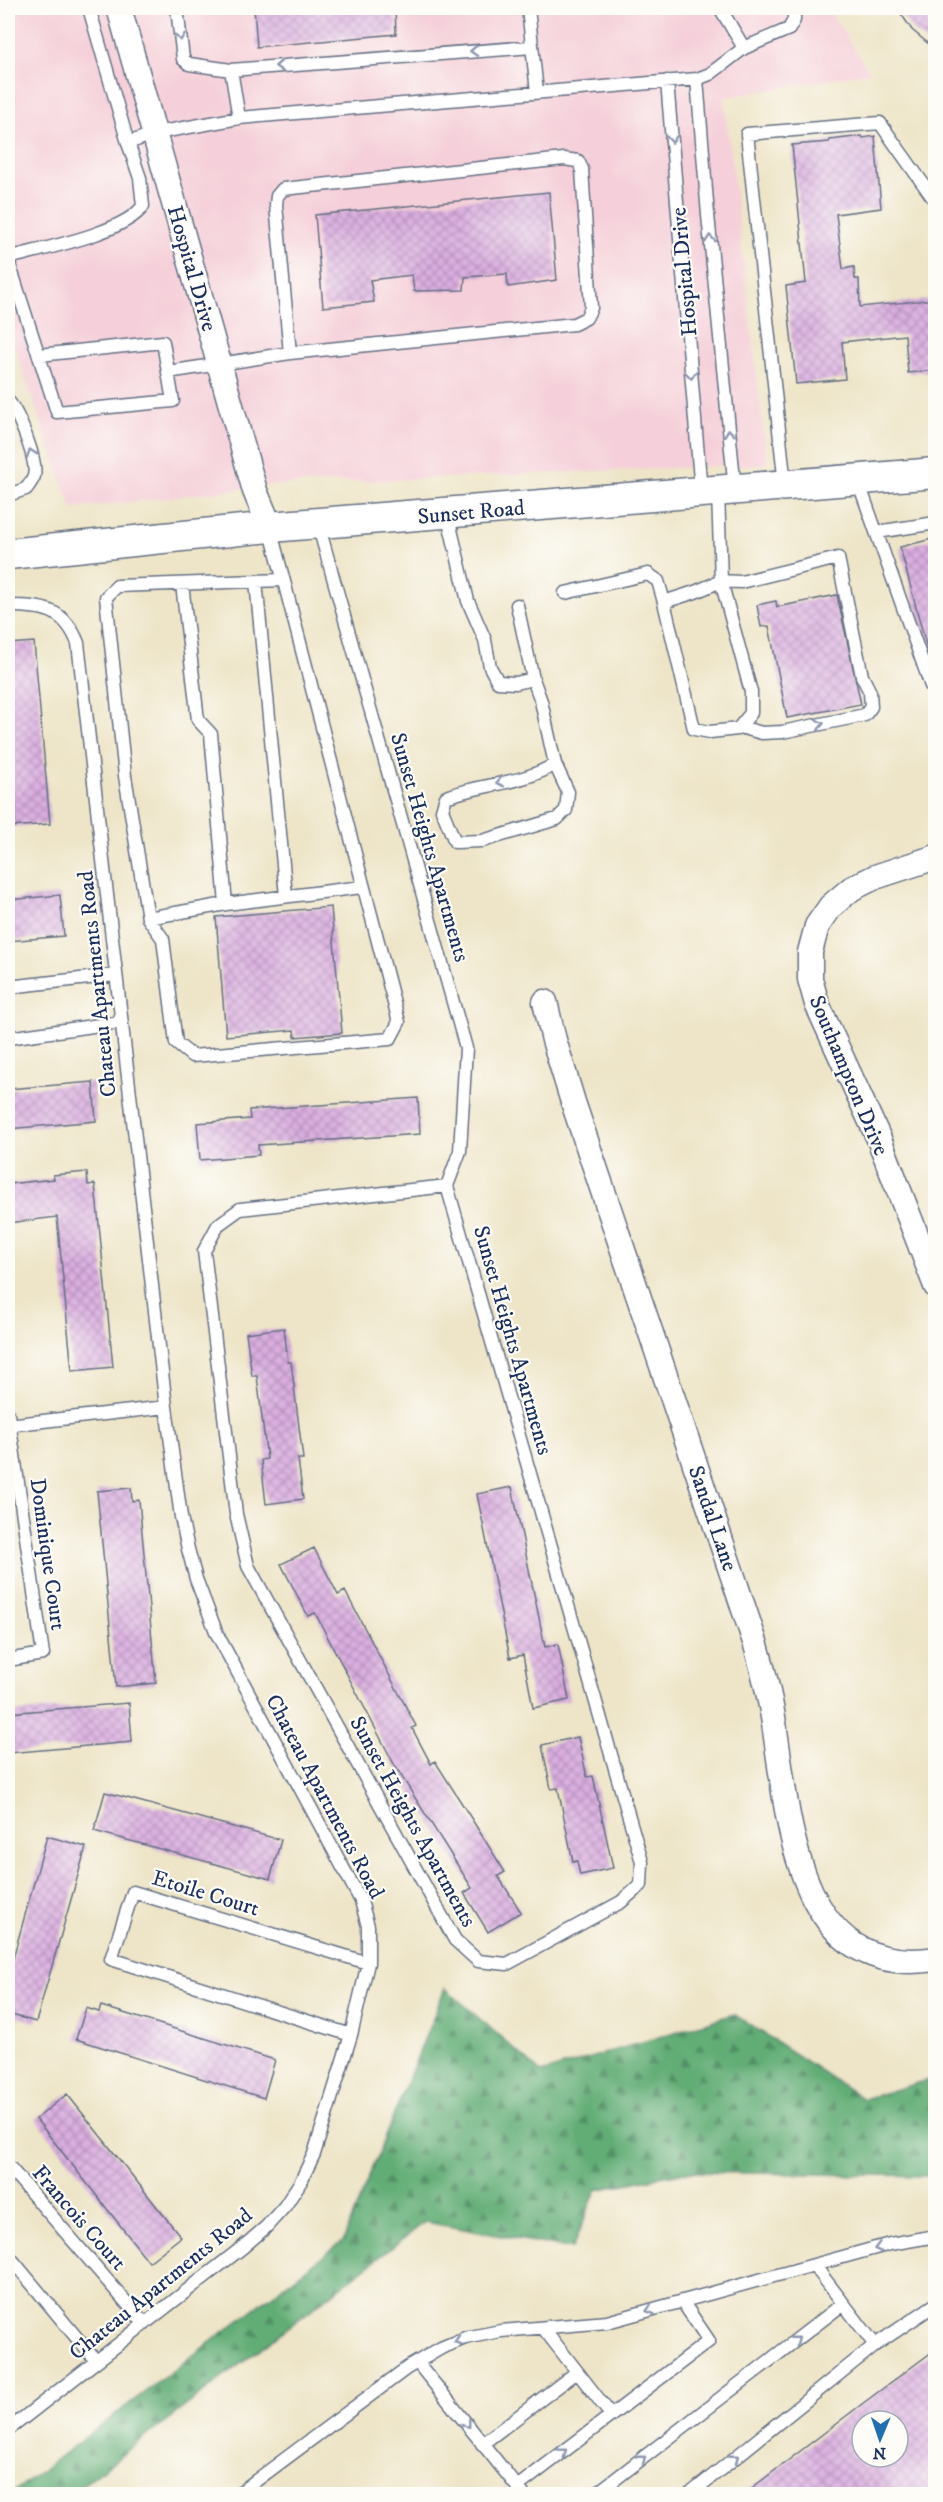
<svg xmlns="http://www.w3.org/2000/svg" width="943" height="2502" font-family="'IM FELL DW Pica',serif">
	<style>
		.built { fill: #f5cfd9 }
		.forest { fill: url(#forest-firs); stroke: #3e6e6a; stroke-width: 1.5 }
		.building { fill: url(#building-cross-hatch); fill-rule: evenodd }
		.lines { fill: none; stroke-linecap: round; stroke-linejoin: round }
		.service-casing { stroke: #656f83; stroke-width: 15 }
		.minor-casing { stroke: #656f83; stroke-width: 27 }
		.tertiary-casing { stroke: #656f83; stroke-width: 33 }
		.service { stroke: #fff; stroke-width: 12 }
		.minor { stroke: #fff; stroke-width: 24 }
		.tertiary { stroke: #fff; stroke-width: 30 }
		.oneway { stroke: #8d97ae }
		.labels { text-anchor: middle; stroke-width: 4.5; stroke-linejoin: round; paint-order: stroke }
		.street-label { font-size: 22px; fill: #1b2f5e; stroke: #fdfcf7 }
	</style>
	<defs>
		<pattern id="forest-firs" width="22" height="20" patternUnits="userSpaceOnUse" patternTransform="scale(1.5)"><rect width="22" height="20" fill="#62ad76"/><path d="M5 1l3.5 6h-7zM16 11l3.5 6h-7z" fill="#508d64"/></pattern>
		<pattern id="building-cross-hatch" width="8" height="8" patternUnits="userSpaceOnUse" patternTransform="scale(1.5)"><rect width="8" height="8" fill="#dbafe0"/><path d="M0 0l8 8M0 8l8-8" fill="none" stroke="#b18fb9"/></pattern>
	</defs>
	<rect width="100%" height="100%" fill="#fdfcf7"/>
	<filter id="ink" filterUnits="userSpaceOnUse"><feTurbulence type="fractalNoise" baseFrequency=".0167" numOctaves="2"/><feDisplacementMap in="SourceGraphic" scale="12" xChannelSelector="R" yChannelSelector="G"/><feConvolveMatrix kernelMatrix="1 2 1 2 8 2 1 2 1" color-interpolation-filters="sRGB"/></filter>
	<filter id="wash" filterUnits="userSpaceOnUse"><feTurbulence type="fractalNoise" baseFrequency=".008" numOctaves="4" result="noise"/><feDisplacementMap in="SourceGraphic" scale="24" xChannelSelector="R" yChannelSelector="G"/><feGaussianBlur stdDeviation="1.35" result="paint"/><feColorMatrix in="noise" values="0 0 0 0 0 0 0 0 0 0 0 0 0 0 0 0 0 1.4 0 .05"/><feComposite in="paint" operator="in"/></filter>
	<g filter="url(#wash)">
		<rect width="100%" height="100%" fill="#eee5c8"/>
		<!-- built -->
		<path class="built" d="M 8,8 L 827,8 L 870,72 L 724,98 L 767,464 L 272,485 L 72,509 L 8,330 Z"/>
		<!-- forest -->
		<path class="forest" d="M 445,1988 L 541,2073 L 734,2014 L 863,2099 L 935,2078 L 935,2176 L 684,2172 L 596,2190 L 572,2249 L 425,2222 L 71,2494 L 11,2494 L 343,2241 Z"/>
		<g id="blocks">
			<!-- building -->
			<path class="building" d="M 254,8 L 395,8 L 396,34 L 257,47 Z
				M 897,8 L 936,8 L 936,50 L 912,30 Z
				M 862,136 L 863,138 L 875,136 L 881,208 L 836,214 L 843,269 L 854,267 L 855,279 L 859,279 L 860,307 L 936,299 L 936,370 L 908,373 L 905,335 L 842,342 L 845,379 L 796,384 L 786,286 L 806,283 L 792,145 L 829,142 L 830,140 Z
				M 549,192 L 557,280 L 508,287 L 507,274 L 465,277 L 464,290 L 414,291 L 412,275 L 370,280 L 374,302 L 323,307 L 315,215 Z
				M 936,538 L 936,659 L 930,660 L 900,547 Z
				M 837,595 L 861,704 L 787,718 L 769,626 L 761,627 L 757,605 L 776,601 L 777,607 Z
				M 34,642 L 50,824 L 9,827 L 8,644 Z
				M 60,895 L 64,936 L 8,941 L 8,900 Z
				M 331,907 L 342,1033 L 295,1037 L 294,1030 L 226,1036 L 216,917 Z
				M 93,1082 L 96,1121 L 8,1129 L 8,1089 Z
				M 418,1098 L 420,1134 L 258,1145 L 259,1155 L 200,1160 L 197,1123 L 250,1119 L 249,1110 Z
				M 87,1172 L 88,1185 L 95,1184 L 113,1367 L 72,1371 L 57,1217 L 8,1223 L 8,1184 L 54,1179 L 53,1175 Z
				M 284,1328 L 288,1362 L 291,1362 L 303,1459 L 298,1459 L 303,1499 L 266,1504 L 261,1460 L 267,1459 L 257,1376 L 252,1376 L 246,1333 Z
				M 512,1487 L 545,1647 L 558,1644 L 569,1700 L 533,1708 L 523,1655 L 510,1658 L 477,1494 Z
				M 131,1488 L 132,1501 L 139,1500 L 156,1683 L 116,1687 L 97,1491 Z
				M 314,1548 L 338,1595 L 345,1591 L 416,1726 L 412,1728 L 431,1764 L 435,1761 L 505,1872 L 498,1876 L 521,1912 L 488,1932 L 464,1893 L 472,1888 L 395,1766 L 315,1613 L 308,1616 L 281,1564 Z
				M 129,1703 L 132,1742 L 8,1753 L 8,1713 Z
				M 578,1737 L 587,1777 L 593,1776 L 613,1868 L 580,1875 L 577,1861 L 573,1862 L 558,1788 L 551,1789 L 542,1745 Z
				M 105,1792 L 281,1840 L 270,1879 L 94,1831 Z
				M 47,1836 L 86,1847 L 36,2022 L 8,2014 L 8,1976 Z
				M 101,2006 L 275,2060 L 264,2098 L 76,2039 L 86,2008 L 99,2012 Z
				M 67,2094 L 181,2237 L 149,2262 L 36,2119 Z
				M 936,2349 L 936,2494 L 744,2494 L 862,2404 ZM 862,2421 L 898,2421 L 898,2457 L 862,2457 Z"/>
		</g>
	</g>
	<g filter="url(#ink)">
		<use href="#blocks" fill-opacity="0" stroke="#656f83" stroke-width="1.5"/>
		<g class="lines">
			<!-- service casing -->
			<g class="service-casing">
				<path id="service" d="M 89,8 L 128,143 L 156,133 L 239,118 L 697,79 L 710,74 L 744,48 L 789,29 L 794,20 L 794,8
					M 177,8 L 183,59 L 189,64 L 231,70
					M 528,8 L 537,92
					M 720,8 L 744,48
					M 697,79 L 708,215 L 735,490
					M 667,81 L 701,492
					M 239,118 L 231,70 L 532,47
					M 8,258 C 41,249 125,233 143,206 L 140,178 L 128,143
					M 8,260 L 57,412 L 173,401 L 168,372 L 290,353 L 574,324 L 586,318 L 591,308 L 582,169 L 578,161 L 564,159 L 283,189 L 277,196 L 276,205 L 290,353
					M 39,355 L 163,342 L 168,372
					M 8,401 C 18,412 38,461 34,476 C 33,480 29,485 26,489 L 8,495
					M 858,481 L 931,686 L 936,687
					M 785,485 L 747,134 L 880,123 L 936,202
					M 718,492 L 721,581 L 695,592 L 664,602 L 694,729 L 710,732 L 738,729 L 751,713 L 751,692 L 721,581 L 741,582 L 838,558 L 862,676 L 870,692 L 871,707 L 865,715 L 782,732 L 762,733 L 740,727
					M 447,513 L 468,601 L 485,640 L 490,667 L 498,682 L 516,683 L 533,679 L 541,701 L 555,764 L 568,792 L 566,810 L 557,819 L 482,841 L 455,842 L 442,810 L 446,797 C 481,784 524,784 555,764
					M 318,524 L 466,1048 L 460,1151 L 447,1186 L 642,1862 L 641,1885 L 621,1902 L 507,1964 L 478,1961 L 455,1940 L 248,1566 L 236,1514 L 204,1251 L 218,1225 L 240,1209 L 447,1186
					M 270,528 L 399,1022 L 390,1039 L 192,1056 L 176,1043 L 163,939 L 148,918 L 125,776 L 106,597 L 117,586 L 283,580
					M 877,532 L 936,523
					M 256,581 L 286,896
					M 182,584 L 198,720 L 211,734 L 226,904
					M 565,593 L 648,574 L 658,581 L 664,602
					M 517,605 L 533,679
					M 8,606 C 43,606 64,608 78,643 L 166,1407 L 181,1517 L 188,1549 L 196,1579 L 217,1634 L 361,1901 L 368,1926 L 368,1963 L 351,2035 L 314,2154 L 301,2181 L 285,2206 L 266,2227 L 243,2247 L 8,2430
					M 148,918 L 226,904 L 362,887
					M 8,987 L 116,975
					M 8,1038 L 121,1022
					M 8,1414 L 43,1654 L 8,1660
					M 8,1425 L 166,1407
					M 351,2035 L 111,1959 L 133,1892 L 368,1963
					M 8,2170 L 10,2168 L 145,2324
					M 8,2255 L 96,2361
					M 814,2265 L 875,2345
					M 544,2329 L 611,2415
					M 417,2362 L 523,2494
					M 482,2444 L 577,2372
					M 517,2487 L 709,2341 L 682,2301
					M 238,2494 L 407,2368 L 441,2348 L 465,2338 L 501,2331 L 607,2322 L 890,2244 L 936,2236
					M 596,2494 L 843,2304
					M 690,2494 L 875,2345 L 936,2304"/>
			</g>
			<!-- minor casing -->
			<g class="minor-casing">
				<path id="minor" d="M 119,8 L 255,491 L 270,527
					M 936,857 L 875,877 L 851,889 L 831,906 L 817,926 L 810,952 L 810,979 L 817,1004 L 879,1139 L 936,1286
					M 545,1002 L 554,1040 L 573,1102 L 756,1645 C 764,1673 771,1701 775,1730 C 789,1826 799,1980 936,1959"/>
			</g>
			<!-- tertiary casing -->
			<g class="tertiary-casing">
				<path id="tertiary" d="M 8,554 L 270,527 L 936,473"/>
			</g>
			<!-- service -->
			<use href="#service" class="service"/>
			<!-- minor -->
			<use href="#minor" class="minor"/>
			<!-- tertiary -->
			<use href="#tertiary" class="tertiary"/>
		</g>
		<!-- one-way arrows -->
		<defs><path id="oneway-chevron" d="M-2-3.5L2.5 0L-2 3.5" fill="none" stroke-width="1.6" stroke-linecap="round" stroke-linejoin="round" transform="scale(1.5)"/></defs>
		<g class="oneway">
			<use href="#oneway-chevron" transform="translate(180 37) rotate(84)"/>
			<use href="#oneway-chevron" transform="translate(474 51) rotate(176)"/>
			<use href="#oneway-chevron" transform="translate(279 66) rotate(176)"/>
			<use href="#oneway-chevron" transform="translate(672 139) rotate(85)"/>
			<use href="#oneway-chevron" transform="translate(710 239) rotate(-96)"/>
			<use href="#oneway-chevron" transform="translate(691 375) rotate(85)"/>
			<use href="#oneway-chevron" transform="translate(729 433) rotate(-96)"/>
			<use href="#oneway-chevron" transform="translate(31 453) rotate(-109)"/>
			<use href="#oneway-chevron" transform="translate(820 724) rotate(-12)"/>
			<use href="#oneway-chevron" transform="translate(500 782) rotate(168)"/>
			<use href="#oneway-chevron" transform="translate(878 2248) rotate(165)"/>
			<use href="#oneway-chevron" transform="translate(650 2310) rotate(164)"/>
			<use href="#oneway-chevron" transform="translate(796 2340) rotate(-38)"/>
			<use href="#oneway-chevron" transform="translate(458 2341) rotate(161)"/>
			<use href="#oneway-chevron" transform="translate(467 2424) rotate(52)"/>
			<use href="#oneway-chevron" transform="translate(563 2452) rotate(-37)"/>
			<use href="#oneway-chevron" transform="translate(735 2458) rotate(-39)"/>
			<use href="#oneway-chevron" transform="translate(642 2459) rotate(-38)"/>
		</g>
	</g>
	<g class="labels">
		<!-- street labels -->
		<g class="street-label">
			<text transform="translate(193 268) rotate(74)" y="8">Hospital Drive</text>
			<text transform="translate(683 272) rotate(-95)" y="8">Hospital Drive</text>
			<text transform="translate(471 511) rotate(-5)" y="8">Sunset Road</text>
			<text transform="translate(431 847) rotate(74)" y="8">Sunset Heights Apartments</text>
			<text transform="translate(96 984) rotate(-96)" y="8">Chateau Apartments Road</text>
			<text transform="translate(850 1075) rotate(67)" y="8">Southampton Drive</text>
			<text transform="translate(514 1340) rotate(74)" y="8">Sunset Heights Apartments</text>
			<text transform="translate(714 1518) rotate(71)" y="8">Sandal Lane</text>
			<text transform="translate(49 1554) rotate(82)" y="8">Dominique Court</text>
			<text transform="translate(326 1796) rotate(62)" y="8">Chateau Apartments Road</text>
			<text transform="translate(414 1821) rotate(61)" y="8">Sunset Heights Apartments</text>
			<text transform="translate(206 1892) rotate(17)" y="8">Etoile Court</text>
			<text transform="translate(80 2217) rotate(49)" y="8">Francois Court</text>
			<text transform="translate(160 2283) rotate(-39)" y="8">Chateau Apartments Road</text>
		</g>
	</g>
	<!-- margin -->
	<rect width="943" height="2502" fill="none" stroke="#fdfcf7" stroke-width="30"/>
	<!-- north arrow -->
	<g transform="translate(880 2439) rotate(182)"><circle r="28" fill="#fdfcf7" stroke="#a3aaba" stroke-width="1.5"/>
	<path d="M0-4.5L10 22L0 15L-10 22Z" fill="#1f6fb2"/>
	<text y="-9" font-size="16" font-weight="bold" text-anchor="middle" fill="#1b2f5e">N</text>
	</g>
</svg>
